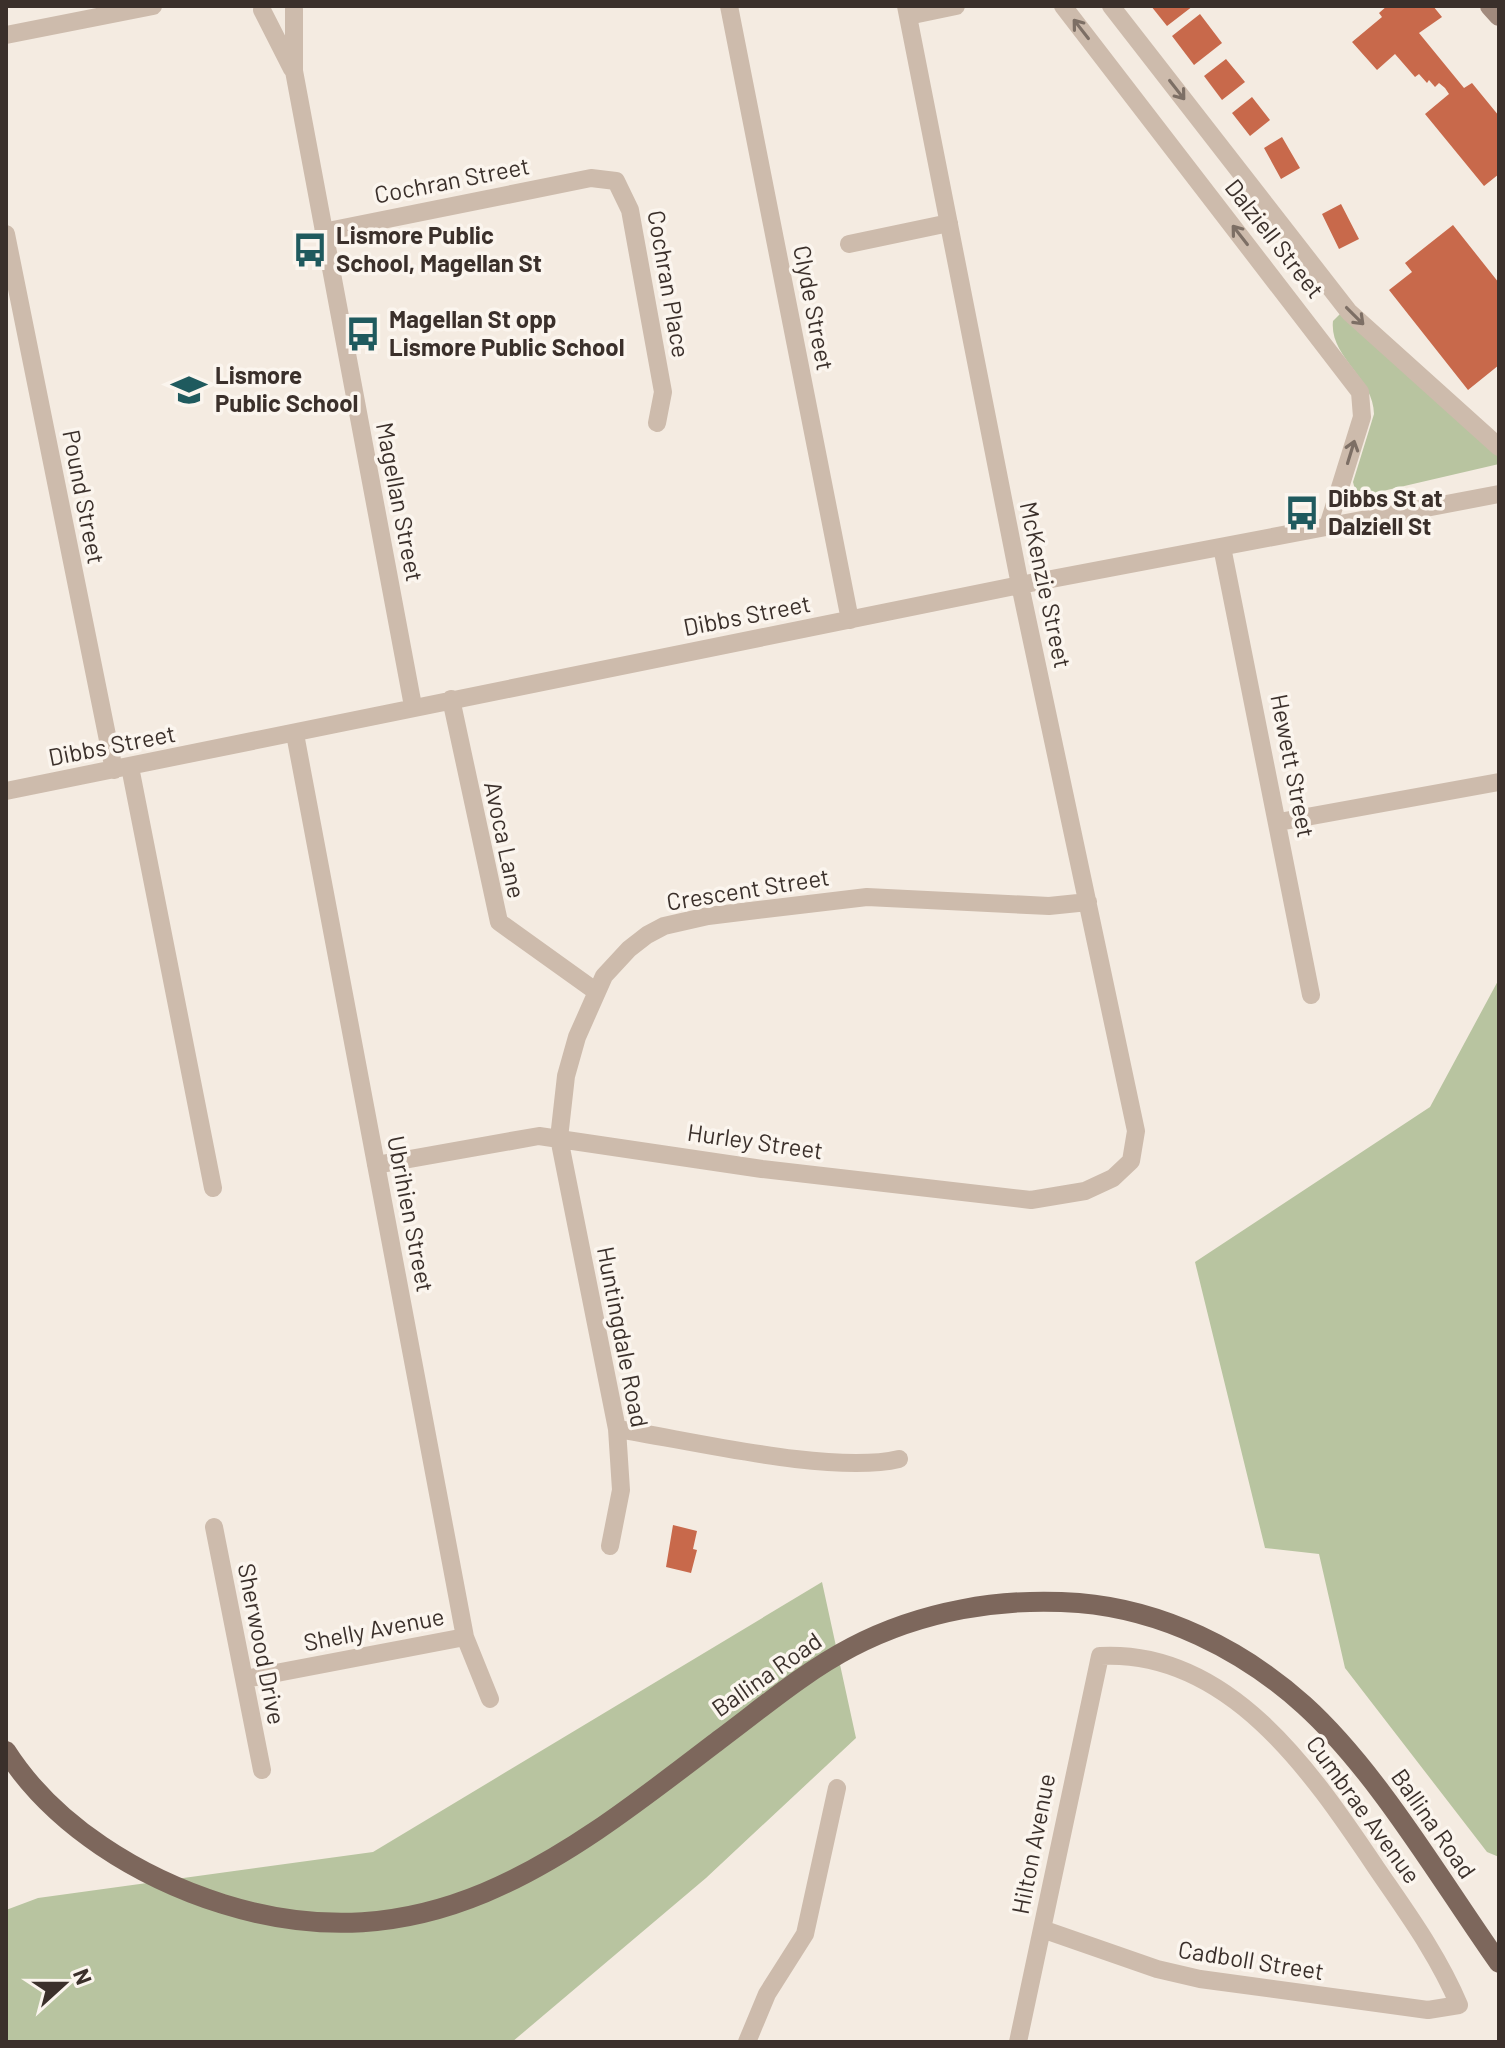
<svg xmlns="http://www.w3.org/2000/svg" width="1505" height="2048" font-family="Barlow,sans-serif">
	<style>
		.green { fill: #b8c4a0 }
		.building { fill: #c8694b }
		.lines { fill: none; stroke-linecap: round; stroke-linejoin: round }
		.street { stroke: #cdbbac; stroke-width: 18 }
		.secondary { stroke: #a18a7d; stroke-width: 20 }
		.primary { stroke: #7d675c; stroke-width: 20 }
		.oneway { stroke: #7d6f65 }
		.labels { text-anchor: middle; stroke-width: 7; stroke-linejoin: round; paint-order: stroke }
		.street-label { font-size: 24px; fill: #3b302b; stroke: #fbf5ee }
		.poi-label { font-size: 24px; font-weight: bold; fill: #3b302b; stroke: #fbf5ee; text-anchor: start }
	</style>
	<rect width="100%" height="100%" fill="#f4ebe1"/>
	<!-- green -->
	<path class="green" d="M 1341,313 L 1499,455 L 1499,464 L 1357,497 L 1353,482 L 1374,414 C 1374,378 1329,357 1333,321 Z
		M 1499,979 L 1499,1857 L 1487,1852 L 1345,1668 L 1319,1554 L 1265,1548 L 1195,1262 L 1430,1107 Z
		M 822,1582 L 856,1738 L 706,1878 L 512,2042 L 6,2042 L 6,1910 L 38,1898 L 373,1852 Z"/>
	<!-- building -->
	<path class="building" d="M 1151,6 L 1193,6 L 1167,26 Z
		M 1387,6 L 1433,6 L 1442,17 L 1419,33 L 1464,88 L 1472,83 L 1499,116 L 1499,174 L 1484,186 L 1425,114 L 1449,94 L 1445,88 L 1439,83 L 1435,87 L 1429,80 L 1427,83 L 1419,74 L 1415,77 L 1395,54 L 1377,70 L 1352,42 L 1382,17 L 1379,13 Z
		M 1200,14 L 1222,43 L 1194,65 L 1172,36 Z
		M 1226,59 L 1245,82 L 1222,100 L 1204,76 Z
		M 1252,97 L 1270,120 L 1250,136 L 1232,113 Z
		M 1282,137 L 1300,168 L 1281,179 L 1264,148 Z
		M 1341,204 L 1359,239 L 1339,249 L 1322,214 Z
		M 1453,225 L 1499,283 L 1499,365 L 1468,390 L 1389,290 L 1412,272 L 1405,263 Z
		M 673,1525 L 697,1531 L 693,1549 L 697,1550 L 691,1573 L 666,1567 Z"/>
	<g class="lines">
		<!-- street -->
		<path class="street" d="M 729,6 L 850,620
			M 1063,6 L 1360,392 L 1362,417 L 1328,526
			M 1111,6 L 1349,312 L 1499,447
			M 294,9 L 294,71 L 413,706
			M 262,10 L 292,69
			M 908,16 L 956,6
			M 6,35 L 153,6
			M 323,232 L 591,178 L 616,181 L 630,210 L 663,392 L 657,423
			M 6,234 L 114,770
			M 849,244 L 949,223
			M 1222,547 L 1311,995
			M 451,699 L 499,922 L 594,990
			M 295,734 L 465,1637 L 490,1699
			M 130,767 L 213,1188
			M 6,791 L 1020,585 L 1499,494
			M 1279,822 L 1499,782
			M 376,1165 L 539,1136 L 762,1169 L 1031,1200 L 1085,1191 L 1113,1178 L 1131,1161 L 1136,1131 L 1020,585 L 906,6
			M 617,1429 C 689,1440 832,1475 899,1459
			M 214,1527 L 262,1770
			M 610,1546 L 621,1490 L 617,1429 L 559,1138 L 566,1076 L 577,1037 L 604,976 L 629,949 L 647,935 L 664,926 L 708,916 L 867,897 L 1049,906 L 1088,902
			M 245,1679 L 465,1637
			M 747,2042 L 767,1994 L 805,1934 L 837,1788
			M 1018,2042 L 1100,1656 C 1230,1649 1313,1774 1377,1869 C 1407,1913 1438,1955 1459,2005 L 1428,2010 L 1200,1979 L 1157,1969 L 1042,1929"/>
		<!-- secondary -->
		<path class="secondary" d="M 1490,6 L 1499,16"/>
		<!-- primary -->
		<path class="primary" d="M 6,1751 C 54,1826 140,1878 223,1904 C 429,1968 565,1858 719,1740 C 762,1708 804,1672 852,1647 C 921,1611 1001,1597 1079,1603 C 1162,1610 1242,1649 1304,1705 C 1377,1771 1441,1881 1499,1963"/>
	</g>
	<!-- one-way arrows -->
	<defs><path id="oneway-shaft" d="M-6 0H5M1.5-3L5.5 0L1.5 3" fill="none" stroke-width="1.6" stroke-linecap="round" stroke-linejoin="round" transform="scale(2)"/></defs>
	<g class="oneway">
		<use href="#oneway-shaft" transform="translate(1081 29) rotate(-128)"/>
		<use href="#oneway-shaft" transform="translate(1177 90) rotate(52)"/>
		<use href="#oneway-shaft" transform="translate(1240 235) rotate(-128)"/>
		<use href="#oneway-shaft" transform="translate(1355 316) rotate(45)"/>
		<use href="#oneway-shaft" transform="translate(1351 452) rotate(-73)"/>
	</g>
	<!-- icons -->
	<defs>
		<g id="bus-bare" transform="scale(2.76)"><path d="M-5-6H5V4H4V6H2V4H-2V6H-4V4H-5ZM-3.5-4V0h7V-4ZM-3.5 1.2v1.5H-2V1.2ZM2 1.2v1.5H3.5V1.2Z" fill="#1f5a5e" stroke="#fbf5ee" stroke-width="2.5" paint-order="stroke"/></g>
		<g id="school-bare" transform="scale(2.76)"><path d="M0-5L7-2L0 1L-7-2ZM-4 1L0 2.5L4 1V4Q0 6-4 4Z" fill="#1f5a5e" stroke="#fbf5ee" stroke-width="2.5" paint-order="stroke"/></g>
	</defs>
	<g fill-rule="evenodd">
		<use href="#bus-bare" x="310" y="250"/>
		<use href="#bus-bare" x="363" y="334"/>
		<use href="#school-bare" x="189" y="390"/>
		<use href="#bus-bare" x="1302" y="513"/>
	</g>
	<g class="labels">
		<!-- street labels -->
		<g class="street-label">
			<text transform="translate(452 181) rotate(-11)" y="8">Cochran Street</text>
			<text transform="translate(1274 239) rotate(52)" y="8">Dalziell Street</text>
			<text transform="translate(668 284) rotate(80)" y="8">Cochran Place</text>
			<text transform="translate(813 308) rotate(79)" y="8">Clyde Street</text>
			<text transform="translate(83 497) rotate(79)" y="8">Pound Street</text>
			<text transform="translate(399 502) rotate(79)" y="8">Magellan Street</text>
			<text transform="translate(1045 585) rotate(78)" y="8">McKenzie Street</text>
			<text transform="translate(747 616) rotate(-11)" y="8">Dibbs Street</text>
			<text transform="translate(112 746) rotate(-11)" y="8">Dibbs Street</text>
			<text transform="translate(1292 766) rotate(79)" y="8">Hewett Street</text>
			<text transform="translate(504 840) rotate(78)" y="8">Avoca Lane</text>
			<text transform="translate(748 890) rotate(-9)" y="8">Crescent Street</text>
			<text transform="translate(755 1142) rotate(8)" y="8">Hurley Street</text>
			<text transform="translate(410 1214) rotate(79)" y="8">Ubrihien Street</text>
			<text transform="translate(622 1337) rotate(79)" y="8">Huntingdale Road</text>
			<text transform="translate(374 1630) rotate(-11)" y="8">Shelly Avenue</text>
			<text transform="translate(261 1644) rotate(79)" y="8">Sherwood Drive</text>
			<text transform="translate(767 1675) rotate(-35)" y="8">Ballina Road</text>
			<text transform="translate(1363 1810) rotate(54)" y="8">Cumbrae Avenue</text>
			<text transform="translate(1433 1824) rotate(55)" y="8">Ballina Road</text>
			<text transform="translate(1034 1844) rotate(-79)" y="8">Hilton Avenue</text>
			<text transform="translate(1251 1961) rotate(9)" y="8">Cadboll Street</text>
		</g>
		<!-- poi labels -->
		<g class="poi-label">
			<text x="336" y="244">Lismore Public<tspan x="336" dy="28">School, Magellan St</tspan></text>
			<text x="389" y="328">Magellan St opp<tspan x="389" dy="28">Lismore Public School</tspan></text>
			<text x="215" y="384">Lismore<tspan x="215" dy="28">Public School</tspan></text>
			<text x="1328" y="507">Dibbs St at<tspan x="1328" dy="28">Dalziell St</tspan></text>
		</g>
	</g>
	<!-- border -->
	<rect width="1505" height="2048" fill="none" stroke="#3b302b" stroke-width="16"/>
	<!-- north arrow -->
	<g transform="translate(64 1984) rotate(69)" stroke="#fbf5ee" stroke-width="6" paint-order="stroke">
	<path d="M0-6L14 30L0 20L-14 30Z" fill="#3b302b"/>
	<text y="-12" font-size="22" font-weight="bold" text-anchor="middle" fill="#3b302b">N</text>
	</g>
</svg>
